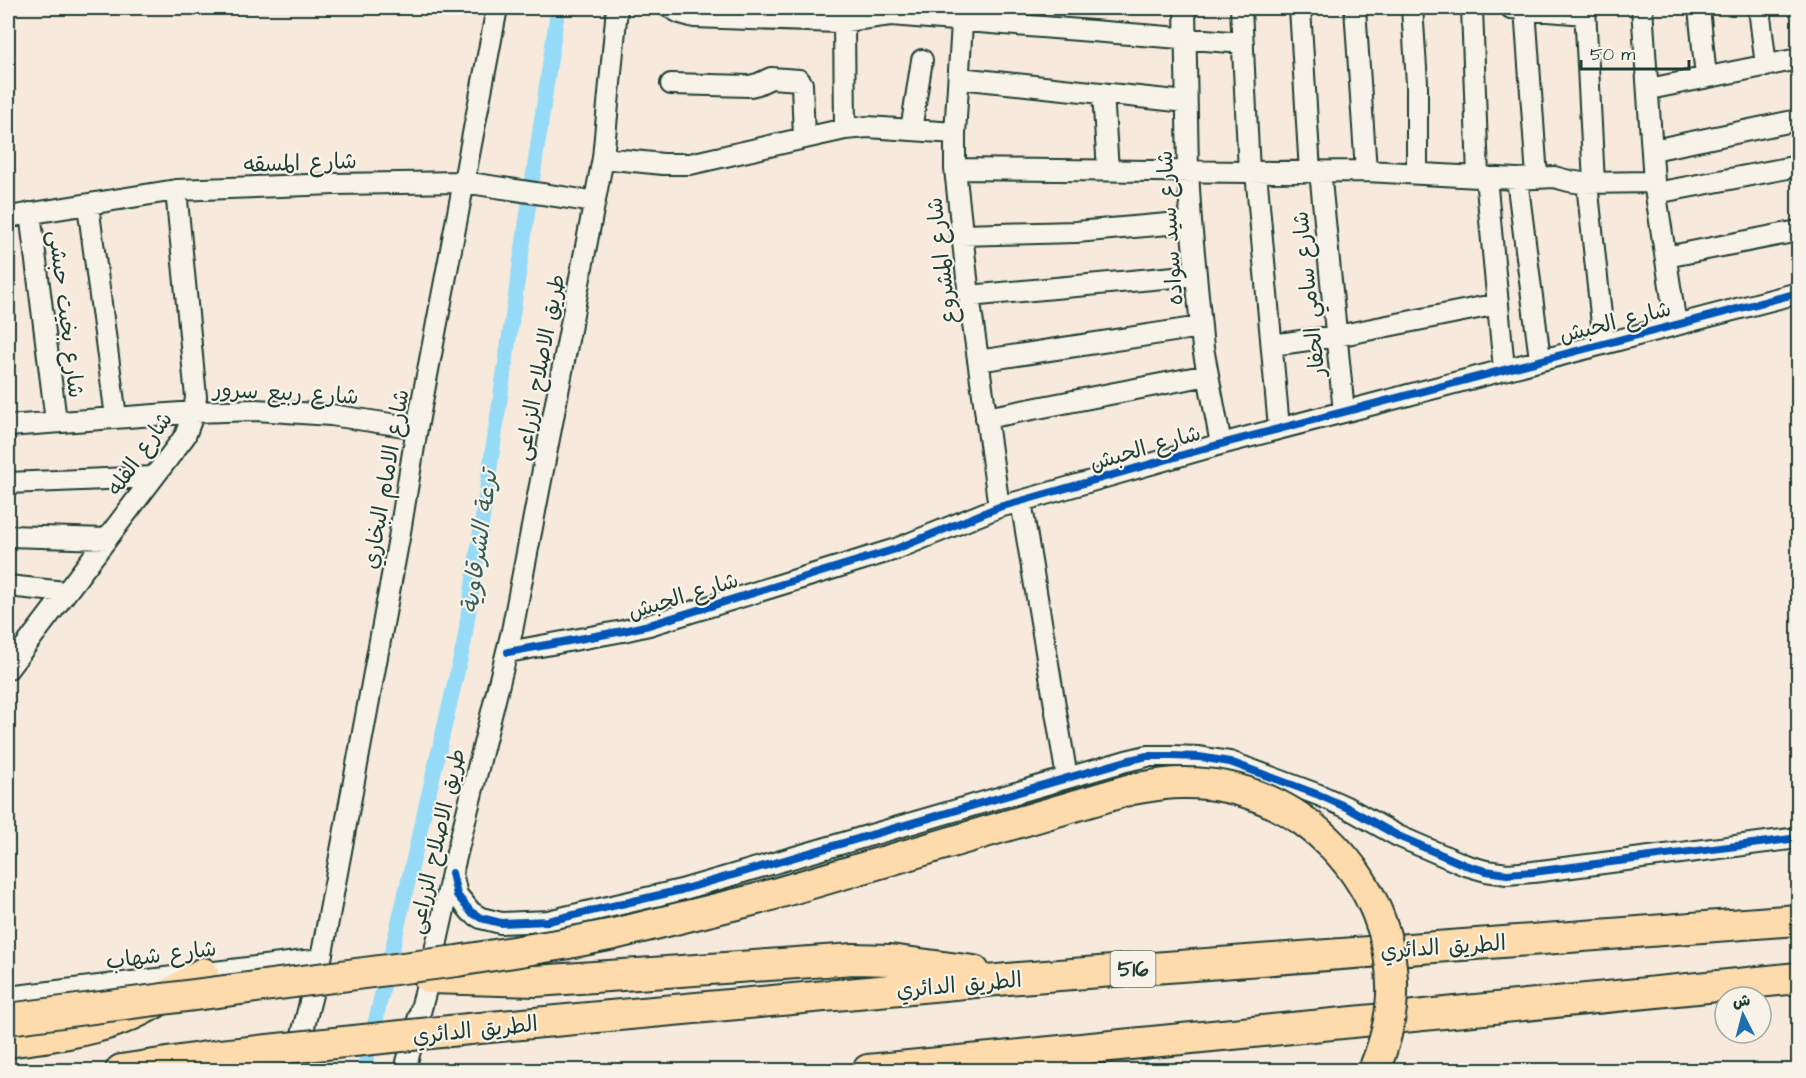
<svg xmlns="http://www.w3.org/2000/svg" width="1806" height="1078" font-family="'Architects Daughter','Playpen Sans Arabic',sans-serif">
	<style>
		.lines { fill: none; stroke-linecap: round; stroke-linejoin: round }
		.stream { stroke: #669ca9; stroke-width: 4.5 }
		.canal { stroke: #95dbf7; stroke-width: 15 }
		.minor-casing { stroke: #1f3d34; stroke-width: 24 }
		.highway-casing { stroke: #1f3d34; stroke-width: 34 }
		.minor { stroke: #f7f3e8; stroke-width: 20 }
		.highway { stroke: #fedbac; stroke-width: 30 }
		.highway-bridge-casing { stroke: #1f3d34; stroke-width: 34; stroke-linecap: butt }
		.highway-bridge { stroke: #fedbac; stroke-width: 30 }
		.cycleway-casing { stroke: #f7f3e8; stroke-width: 11 }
		.cycleway { stroke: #0057b8; stroke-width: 8 }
		.labels { text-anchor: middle; stroke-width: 4.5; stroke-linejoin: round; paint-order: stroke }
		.shield { fill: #f7f3e8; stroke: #60746a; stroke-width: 1.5 }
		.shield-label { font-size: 21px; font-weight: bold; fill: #1f3d34 }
		.street-label { font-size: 22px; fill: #1f3d34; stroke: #f7f3e8 }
		.water-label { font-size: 24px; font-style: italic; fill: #375d5b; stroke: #f7f3e8 }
	</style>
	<rect width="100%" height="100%" fill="#f7eadc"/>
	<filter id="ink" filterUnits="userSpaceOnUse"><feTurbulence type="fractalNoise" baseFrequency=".0167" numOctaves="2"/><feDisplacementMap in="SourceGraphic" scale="12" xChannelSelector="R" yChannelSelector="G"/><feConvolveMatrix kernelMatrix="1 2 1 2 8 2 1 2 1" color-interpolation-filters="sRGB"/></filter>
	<g filter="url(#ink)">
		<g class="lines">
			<!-- stream -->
			<path class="stream" d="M 1653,1070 L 1660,1070"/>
			<!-- canal -->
			<path class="canal" d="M 364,1070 L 464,643 L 558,8"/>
			<!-- minor casing -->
			<g class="minor-casing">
				<path id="minor" d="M 671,8 L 680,13 L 694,17 L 838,22 L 891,15 L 1243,43
					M 963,8 L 955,133 L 955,169 L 969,296 L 999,507
					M 1185,8 L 1188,171 L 1191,222 L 1203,348 L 1221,444
					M 1241,8 L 1249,172
					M 1300,8 L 1310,172
					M 1355,8 L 1366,171
					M 1412,8 L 1417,83 L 1417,173
					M 1472,8 L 1478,177
					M 1511,8 L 1585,14
					M 1585,8 L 1594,183
					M 1642,8 L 1654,182 L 1676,325
					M 1699,8 L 1706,77
					M 1759,8 L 1766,66
					M 1525,9 L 1537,177
					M 844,21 L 845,129
					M 959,78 L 1186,102
					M 671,84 L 750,86 L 758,84 L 771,78 L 799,80 L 802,84 L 804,138
					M 1649,89 L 1798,59
					M 1103,93 L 1108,170
					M 911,130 L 922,60
					M 1653,150 L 1798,120
					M 603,158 L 663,164 L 690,164 L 845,129 L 868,127 L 955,133
					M 955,169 L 1249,172 L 1366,171 L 1517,179 L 1554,177 L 1569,181 L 1582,183 L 1654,182
					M 1320,171 L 1344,412
					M 1256,172 L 1279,428
					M 1486,177 L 1504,369
					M 1517,179 L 1540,359
					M 1587,183 L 1604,343
					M 1656,193 L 1798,166
					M 88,205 L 116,417
					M 30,213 L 56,421
					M 8,217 L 176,190 L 335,184 L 463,182 L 595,202
					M 961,235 L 1076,232 L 1191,222
					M 1666,257 L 1798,231
					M 969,296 L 1196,275
					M 1272,345 L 1337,336 L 1498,304
					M 978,361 L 1200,327
					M 986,418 L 1208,375
					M 8,426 L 194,412 L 256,410 L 331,415 L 417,428
					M 8,483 L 154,477
					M 1021,501 L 1067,778
					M 8,536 L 107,539
					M 8,586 L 65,592
					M 508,652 L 623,631 L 649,625 L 896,549 L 999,507 L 1021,501 L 1221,444 L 1798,293
					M 8,669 L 185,436 L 194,412 L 196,397 L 176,190
					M 452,873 L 457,895 L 471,912 L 481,918 L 501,923 L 548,921 L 681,890 L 1126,761 L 1147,756 L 1172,756 L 1199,757 L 1230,762 L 1319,795 L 1346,807 L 1398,836 L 1465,865 L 1486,871 L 1507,874 L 1533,872 L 1798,838
					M 8,997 L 321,959
					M 293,1070 L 321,959 L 399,538 L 417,428 L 497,8
					M 405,1070 L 429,978 L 452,873 L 512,631 L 603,158 L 617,8"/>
			</g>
			<!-- highway casing -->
			<g class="highway-casing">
				<path id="highway" d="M 429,978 L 536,981 L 854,959 L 890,960 L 974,971
					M 469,1029 L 1019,978 L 1798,920
					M 8,1042 C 43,1037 79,1033 113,1022 C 146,1011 174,991 203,973
					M 121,1070 L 220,1055
					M 868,1070 L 1798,978"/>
			</g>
			<!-- minor -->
			<use href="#minor" class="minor"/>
			<!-- highway -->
			<use href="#highway" class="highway"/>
			<!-- highway-bridge casing -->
			<g class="highway-bridge-casing">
				<path id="highway-bridge" d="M 8,1019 L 457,961 L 563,944 L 614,934 L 757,899 L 1132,789 C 1150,786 1168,782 1186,783 C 1300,783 1396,881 1392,995 C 1391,1022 1384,1046 1374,1070
					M 220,1055 L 469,1029"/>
			</g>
			<!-- highway-bridge -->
			<use href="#highway-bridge" class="highway-bridge"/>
			<!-- cycleway casing -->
			<g class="cycleway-casing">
				<path id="cycleway" d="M 508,652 L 623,631 L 649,625 L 896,549 L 999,507 L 1021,501 L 1221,444 L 1798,293
					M 452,873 L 457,895 L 471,912 L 481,918 L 501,923 L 548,921 L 681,890 L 1126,761 L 1147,756 L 1172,756 L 1199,757 L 1230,762 L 1319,795 L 1346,807 L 1398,836 L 1465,865 L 1486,871 L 1507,874 L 1533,872 L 1798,838"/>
			</g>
			<!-- cycleway -->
			<use href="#cycleway" class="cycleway"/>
		</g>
	</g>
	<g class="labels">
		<!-- shield labels -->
		<rect class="shield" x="1110.5" y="951" width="45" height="36" rx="4.5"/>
		<g class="shield-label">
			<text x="1133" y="976">516</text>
		</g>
		<!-- street labels -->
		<g class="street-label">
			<text transform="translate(300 162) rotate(-2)" y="8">شارع المسقه</text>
			<text transform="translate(1169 228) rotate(-94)" y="8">شارع سيد سواده</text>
			<text transform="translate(941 261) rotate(-97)" y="8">شارع المشروع</text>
			<text transform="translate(1308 294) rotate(-96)" y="8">شارع سامي الحفار</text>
			<text transform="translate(67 314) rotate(83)" y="8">شارع بخيت حبشى</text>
			<text transform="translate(1615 321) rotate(-14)" y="8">شارع الحبش</text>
			<text transform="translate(539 367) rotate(-79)" y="8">طريق الاصلاح الزراعى</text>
			<text transform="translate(286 392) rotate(3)" y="8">شارع ربيع سرور</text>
			<text transform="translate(1145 447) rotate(-16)" y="8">شارع الحبش</text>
			<text transform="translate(139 453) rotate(-55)" y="8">شارع الفله</text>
			<text transform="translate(385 479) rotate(-80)" y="8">شارع الامام البخاري</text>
			<text transform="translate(683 595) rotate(-17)" y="8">شارع الحبش</text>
			<text transform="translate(436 841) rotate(-77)" y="8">طريق الاصلاح الزراعى</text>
			<text transform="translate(1443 946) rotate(-4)" y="8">الطريق الدائري</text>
			<text transform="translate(161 954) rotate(-7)" y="8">شارع شهاب</text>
			<text transform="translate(959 984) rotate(-5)" y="8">الطريق الدائري</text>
			<text transform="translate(475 1029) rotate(-6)" y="8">الطريق الدائري</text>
		</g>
		<!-- water labels -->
		<g class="water-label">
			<text transform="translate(479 542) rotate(-82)" y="8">ترعة الشرقاوية</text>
		</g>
	</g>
	<!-- margin -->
	<rect width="1806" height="1078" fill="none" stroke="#f7f3e8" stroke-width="30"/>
	<rect x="15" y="15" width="1776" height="1048" fill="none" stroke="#1f3d34" stroke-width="2" filter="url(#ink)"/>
	<!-- north arrow -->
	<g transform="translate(1743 1015) rotate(354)"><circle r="28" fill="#f7f3e8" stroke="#a1aaa0" stroke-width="1.5"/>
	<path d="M0-4.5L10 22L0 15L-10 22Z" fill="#1f6fb2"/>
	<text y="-9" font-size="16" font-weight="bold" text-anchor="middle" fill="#1f3d34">ش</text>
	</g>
	<!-- scale -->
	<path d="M1581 60v9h108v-9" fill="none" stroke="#1f3d34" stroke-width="3"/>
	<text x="1590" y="60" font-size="18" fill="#1f3d34" stroke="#f7f3e8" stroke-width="4.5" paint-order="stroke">50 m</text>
</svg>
